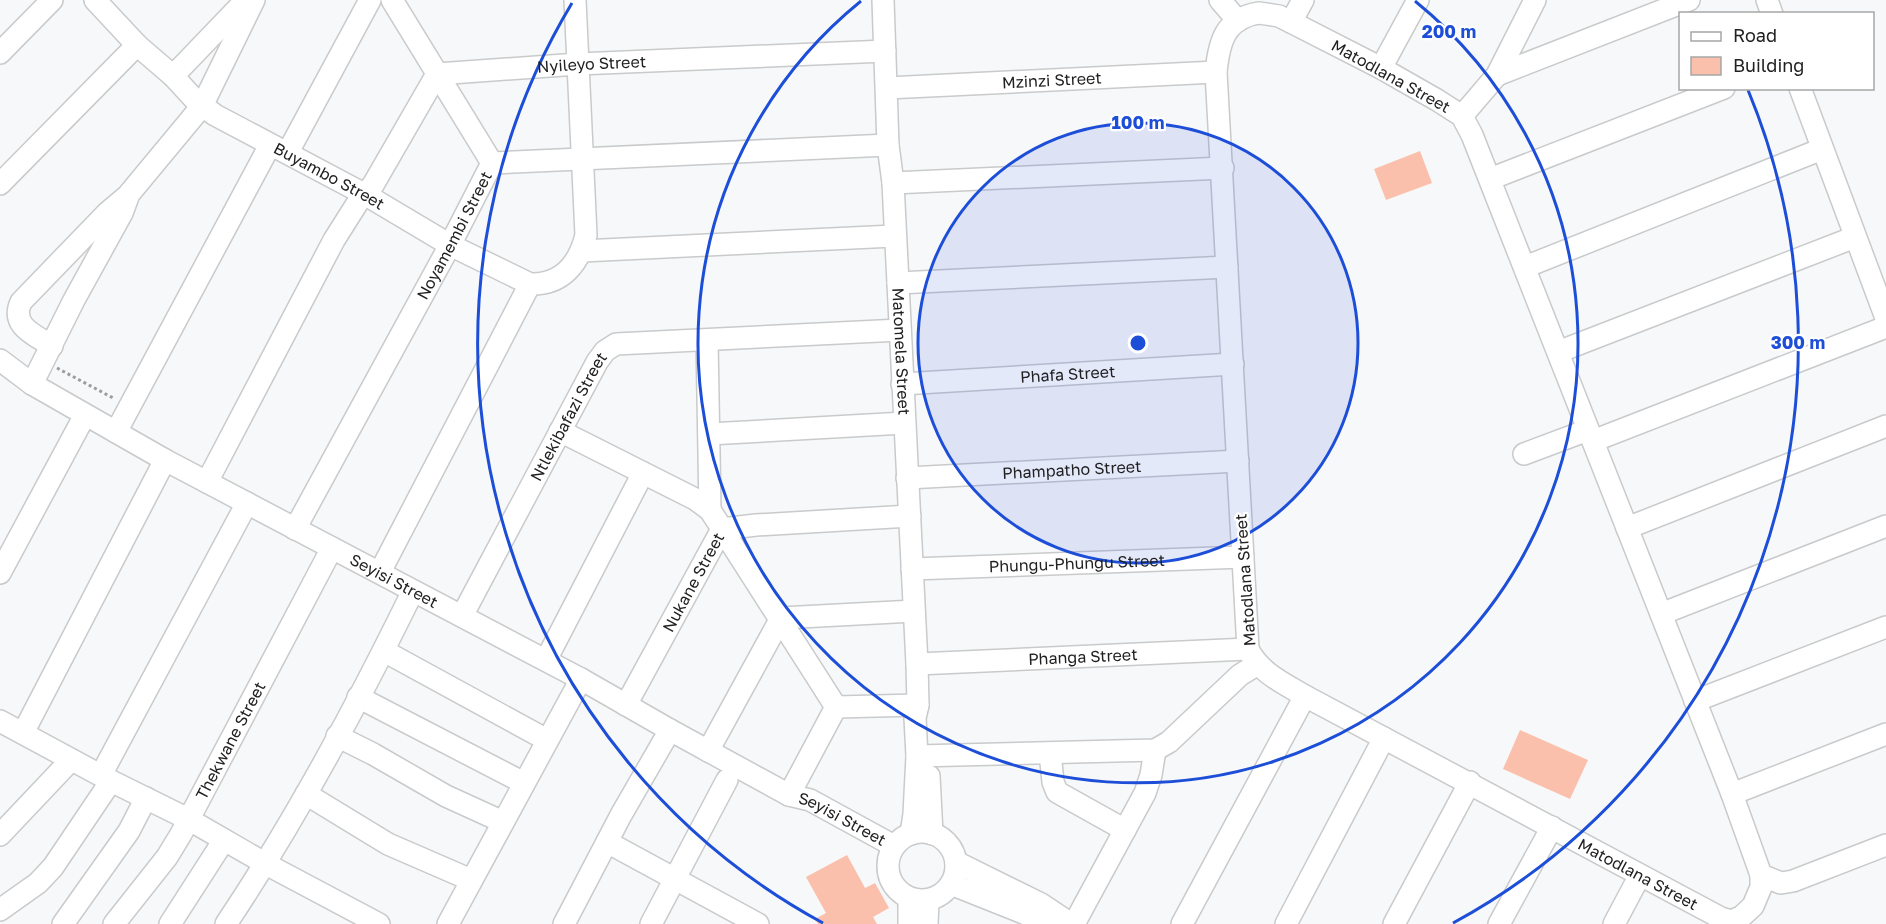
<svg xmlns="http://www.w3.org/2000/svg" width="1886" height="924" font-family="'Golos Text',sans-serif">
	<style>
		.building { fill: #fbc0ac }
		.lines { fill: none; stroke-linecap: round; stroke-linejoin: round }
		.minor-casing { stroke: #c9cacb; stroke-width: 24 }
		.path { stroke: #9c9d9e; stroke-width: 3; stroke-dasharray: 3 3; stroke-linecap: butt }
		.minor { stroke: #fff; stroke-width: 21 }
		.ring { fill: none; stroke: #1d4ed8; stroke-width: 3 }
		.labels { text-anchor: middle; stroke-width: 4.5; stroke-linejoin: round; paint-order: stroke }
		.street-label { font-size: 16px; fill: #212122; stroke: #fff }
		.centre { fill: #1d4ed8; stroke: #fff; stroke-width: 3 }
		.ring-label { font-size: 18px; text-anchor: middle; font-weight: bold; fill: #1d4ed8; stroke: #fff; stroke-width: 4.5; stroke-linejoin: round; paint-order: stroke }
	</style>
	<rect width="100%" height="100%" fill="#f7f8f9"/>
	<!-- building -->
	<path class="building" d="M 1420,151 L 1432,183 L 1386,200 L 1374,169 Z
		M 1520,730 L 1588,760 L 1570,799 L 1503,769 Z
		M 847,855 L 865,888 L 875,883 L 889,908 L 873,917 L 877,924 L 818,924 L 815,919 L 826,913 L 806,877 Z"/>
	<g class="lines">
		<!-- minor casing -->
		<g class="minor-casing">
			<g id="minor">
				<path id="s1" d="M 95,0 L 137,45 L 173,76 L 196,101 L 215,115 L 366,195 L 450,245 L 530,284 C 562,285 579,264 586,235 L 575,0"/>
				<path d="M 392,0 L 492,163"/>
				<path id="s2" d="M 883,0 L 888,145 L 893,183 L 917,664 L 918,705 L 915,718 L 917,756 L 914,814 L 911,834"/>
				<path d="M 1220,0 L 1238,21"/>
				<path d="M 1767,0 L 1772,14"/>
				<path d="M 1259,13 L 1279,16 L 1291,22 L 1381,68 L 1437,100 L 1462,116 L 1472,135 L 1732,794 L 1761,875 L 1761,887 L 1753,906 L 1741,917 L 1731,921 L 1721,918 L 1305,696 C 1283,683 1259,672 1248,649 L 1216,72 C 1219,42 1225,18 1259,13 Z"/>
				<path d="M 1291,22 L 1303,0"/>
				<path d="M 0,53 L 52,0"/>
				<path d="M 1381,68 L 1418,0"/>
				<path d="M 1497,75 L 1689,0"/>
				<path d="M 173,76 L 246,0"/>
				<path id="s3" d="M 887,88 L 1216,72"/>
				<path d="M 1800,88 L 1886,318"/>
				<path d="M 1462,116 L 1497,75 L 1535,0"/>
				<path d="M 288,152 L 370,0"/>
				<path d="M 492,163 L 888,145"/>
				<path d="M 1490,179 L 1724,88"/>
				<path d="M 893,183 L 1223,168"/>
				<path d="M 0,184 L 137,45"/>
				<path d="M 582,251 L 894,236"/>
				<path d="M 1525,267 L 1822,149"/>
				<path d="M 898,283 L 1227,267"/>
				<path d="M 707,340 L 710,510"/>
				<path d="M 52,346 C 35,335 10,326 21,302 L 107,213 L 126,197"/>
				<path d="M 1558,352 L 1855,237"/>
				<path id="s4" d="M 0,360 L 32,384 L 165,460 L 581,679 L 670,730 L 789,795 L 810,800 L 894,846"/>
				<path d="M 32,384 L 74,300 L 122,213 L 129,194 L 202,106 L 254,0"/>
				<path id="s5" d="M 902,384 L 1233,364"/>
				<path d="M 560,431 L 695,499 L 710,510 L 836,707"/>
				<path d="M 116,432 L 270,145"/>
				<path d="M 709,434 L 904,423"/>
				<path d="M 1593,441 L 1886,327"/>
				<path d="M 1524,454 L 1588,430"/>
				<path id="s6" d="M 907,478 L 1238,461"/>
				<path id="s7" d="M 207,482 L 334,240 L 358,202 L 373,185 L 437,74 L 578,64 L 885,51"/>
				<path d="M 1627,528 L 1886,426"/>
				<path id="s8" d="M 295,529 L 450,245 L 492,163"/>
				<path id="s9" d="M 912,569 L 1243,557"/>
				<path d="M 380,572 L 530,284"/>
				<path d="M 0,573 L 85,415"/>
				<path d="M 1661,614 L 1886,526"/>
				<path id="s10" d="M 462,616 L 597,362 L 605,351 L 616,344 L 900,330"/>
				<path d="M 384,651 L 547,740"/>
				<path d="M 546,660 L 643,473"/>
				<path id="s11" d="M 917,664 L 1248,649"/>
				<path d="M 358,697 L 524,783"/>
				<path d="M 1695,701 L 1886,627"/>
				<path id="s12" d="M 626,705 L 722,529 L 756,525 L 910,516"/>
				<path d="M 836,707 L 918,705"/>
				<path d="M 0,721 L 111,781 L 188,819 L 266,864 L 379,924"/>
				<path d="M 23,733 L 165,460"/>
				<path d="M 337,736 L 373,754 L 446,796 L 503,822"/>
				<path d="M 708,751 L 781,618 L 914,611"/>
				<path d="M 1050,753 L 1053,782 L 1057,792 L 1125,830"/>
				<path d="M 917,756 L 1155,750 L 1169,742 L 1240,675 L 1258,664"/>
				<path d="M 101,775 L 247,503"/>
				<path d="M 929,776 L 932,834"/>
				<path d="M 306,794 L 388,844 L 471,880"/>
				<path d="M 1732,794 L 1886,734"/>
				<path d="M 789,795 L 836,707"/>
				<circle cx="922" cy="866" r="34"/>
				<path d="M 0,835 L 71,760"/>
				<path d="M 607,842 L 758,924"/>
				<path d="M 956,862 L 1041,904 L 1071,924"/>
				<path d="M 1761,875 L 1781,883 L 1793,881 L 1886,845"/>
				<path d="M 951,884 L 1051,924"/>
				<path d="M 909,898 L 909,924"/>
				<path d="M 0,910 L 38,883 L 53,867 L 111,781"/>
				<path d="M 63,924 L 129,831 L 146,798"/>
				<path id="s13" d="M 114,924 L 167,857 L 181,834 L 332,548"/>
				<path d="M 170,924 L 224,840"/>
				<path d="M 226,924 C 297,818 357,705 413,591"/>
				<path d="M 448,924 L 581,679"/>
				<path d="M 564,924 L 621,815 L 670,730"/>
				<path d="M 651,924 L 727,780"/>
				<path d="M 927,924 L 928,900"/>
				<path d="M 1074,924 L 1145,793 L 1151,775 L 1155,750"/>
				<path d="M 1182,924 L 1305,696"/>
				<path d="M 1286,924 L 1384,738"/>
				<path d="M 1394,924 L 1470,782"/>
				<path d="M 1499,924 L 1552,827"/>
				<path d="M 1614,924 L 1640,875"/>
			</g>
		</g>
		<!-- path -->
		<path class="path" d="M 57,368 L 115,399"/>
		<!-- minor -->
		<use href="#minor" class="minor"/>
	</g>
	<!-- distance rings -->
	<circle cx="1138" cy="343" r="220" fill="#1d4ed8" fill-opacity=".12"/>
	<g class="ring">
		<circle cx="1138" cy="343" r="220"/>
		<path d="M1415 1A440 440 0 1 1 861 1"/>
		<path d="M823 923A660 660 0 0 1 572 3M1748 90A660 660 0 0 1 1453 923"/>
	</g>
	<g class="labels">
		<!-- street labels -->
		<g class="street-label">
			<text dy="6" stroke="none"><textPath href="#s7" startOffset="624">Nyileyo Street</textPath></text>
			<text transform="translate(1391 76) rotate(29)" y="6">Matodlana Street</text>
			<text dy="6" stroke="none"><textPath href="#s3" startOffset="165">Mzinzi Street</textPath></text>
			<text dy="6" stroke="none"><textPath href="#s1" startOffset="296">Buyambo Street</textPath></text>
			<text dy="6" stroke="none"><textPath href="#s8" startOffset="334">Noyamembi Street</textPath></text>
			<text dy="6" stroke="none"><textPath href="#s2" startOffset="352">Matomela Street</textPath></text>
			<text dy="6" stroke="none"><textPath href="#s5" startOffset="166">Phafa Street</textPath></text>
			<text dy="6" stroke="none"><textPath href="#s10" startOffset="226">Ntlekibafazi Street</textPath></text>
			<text dy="6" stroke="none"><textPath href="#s6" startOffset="165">Phampatho Street</textPath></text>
			<text dy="6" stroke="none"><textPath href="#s9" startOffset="165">Phungu-Phungu Street</textPath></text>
			<text dy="6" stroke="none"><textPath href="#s4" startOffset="452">Seyisi Street</textPath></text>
			<text transform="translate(1245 580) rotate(-94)" y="6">Matodlana Street</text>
			<text dy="6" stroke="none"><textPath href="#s12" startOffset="140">Nukane Street</textPath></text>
			<text dy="6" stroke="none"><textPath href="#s11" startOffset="166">Phanga Street</textPath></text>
			<text dy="6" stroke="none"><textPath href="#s13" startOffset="218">Thekwane Street</textPath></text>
			<text dy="6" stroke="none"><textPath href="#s4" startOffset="960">Seyisi Street</textPath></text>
			<text transform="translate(1638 874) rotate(28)" y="6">Matodlana Street</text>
		</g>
	</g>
	<circle cx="1138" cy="343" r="9" class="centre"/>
	<g class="ring-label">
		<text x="1449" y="38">200 m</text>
		<text x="1138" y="129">100 m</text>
		<text x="1798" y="349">300 m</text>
	</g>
	<!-- legend -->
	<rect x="1679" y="12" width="195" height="78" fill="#ffffff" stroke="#a6a6a7" stroke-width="1.5"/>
	<rect x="1691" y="32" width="30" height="9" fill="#ffffff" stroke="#a6a6a7" stroke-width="1.5"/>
	<text x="1733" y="42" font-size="18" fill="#212122">Road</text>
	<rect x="1691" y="57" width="30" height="18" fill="#fbc0ac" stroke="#a6a6a7" stroke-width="1.5"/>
	<text x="1733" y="72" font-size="18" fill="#212122">Building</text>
</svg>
